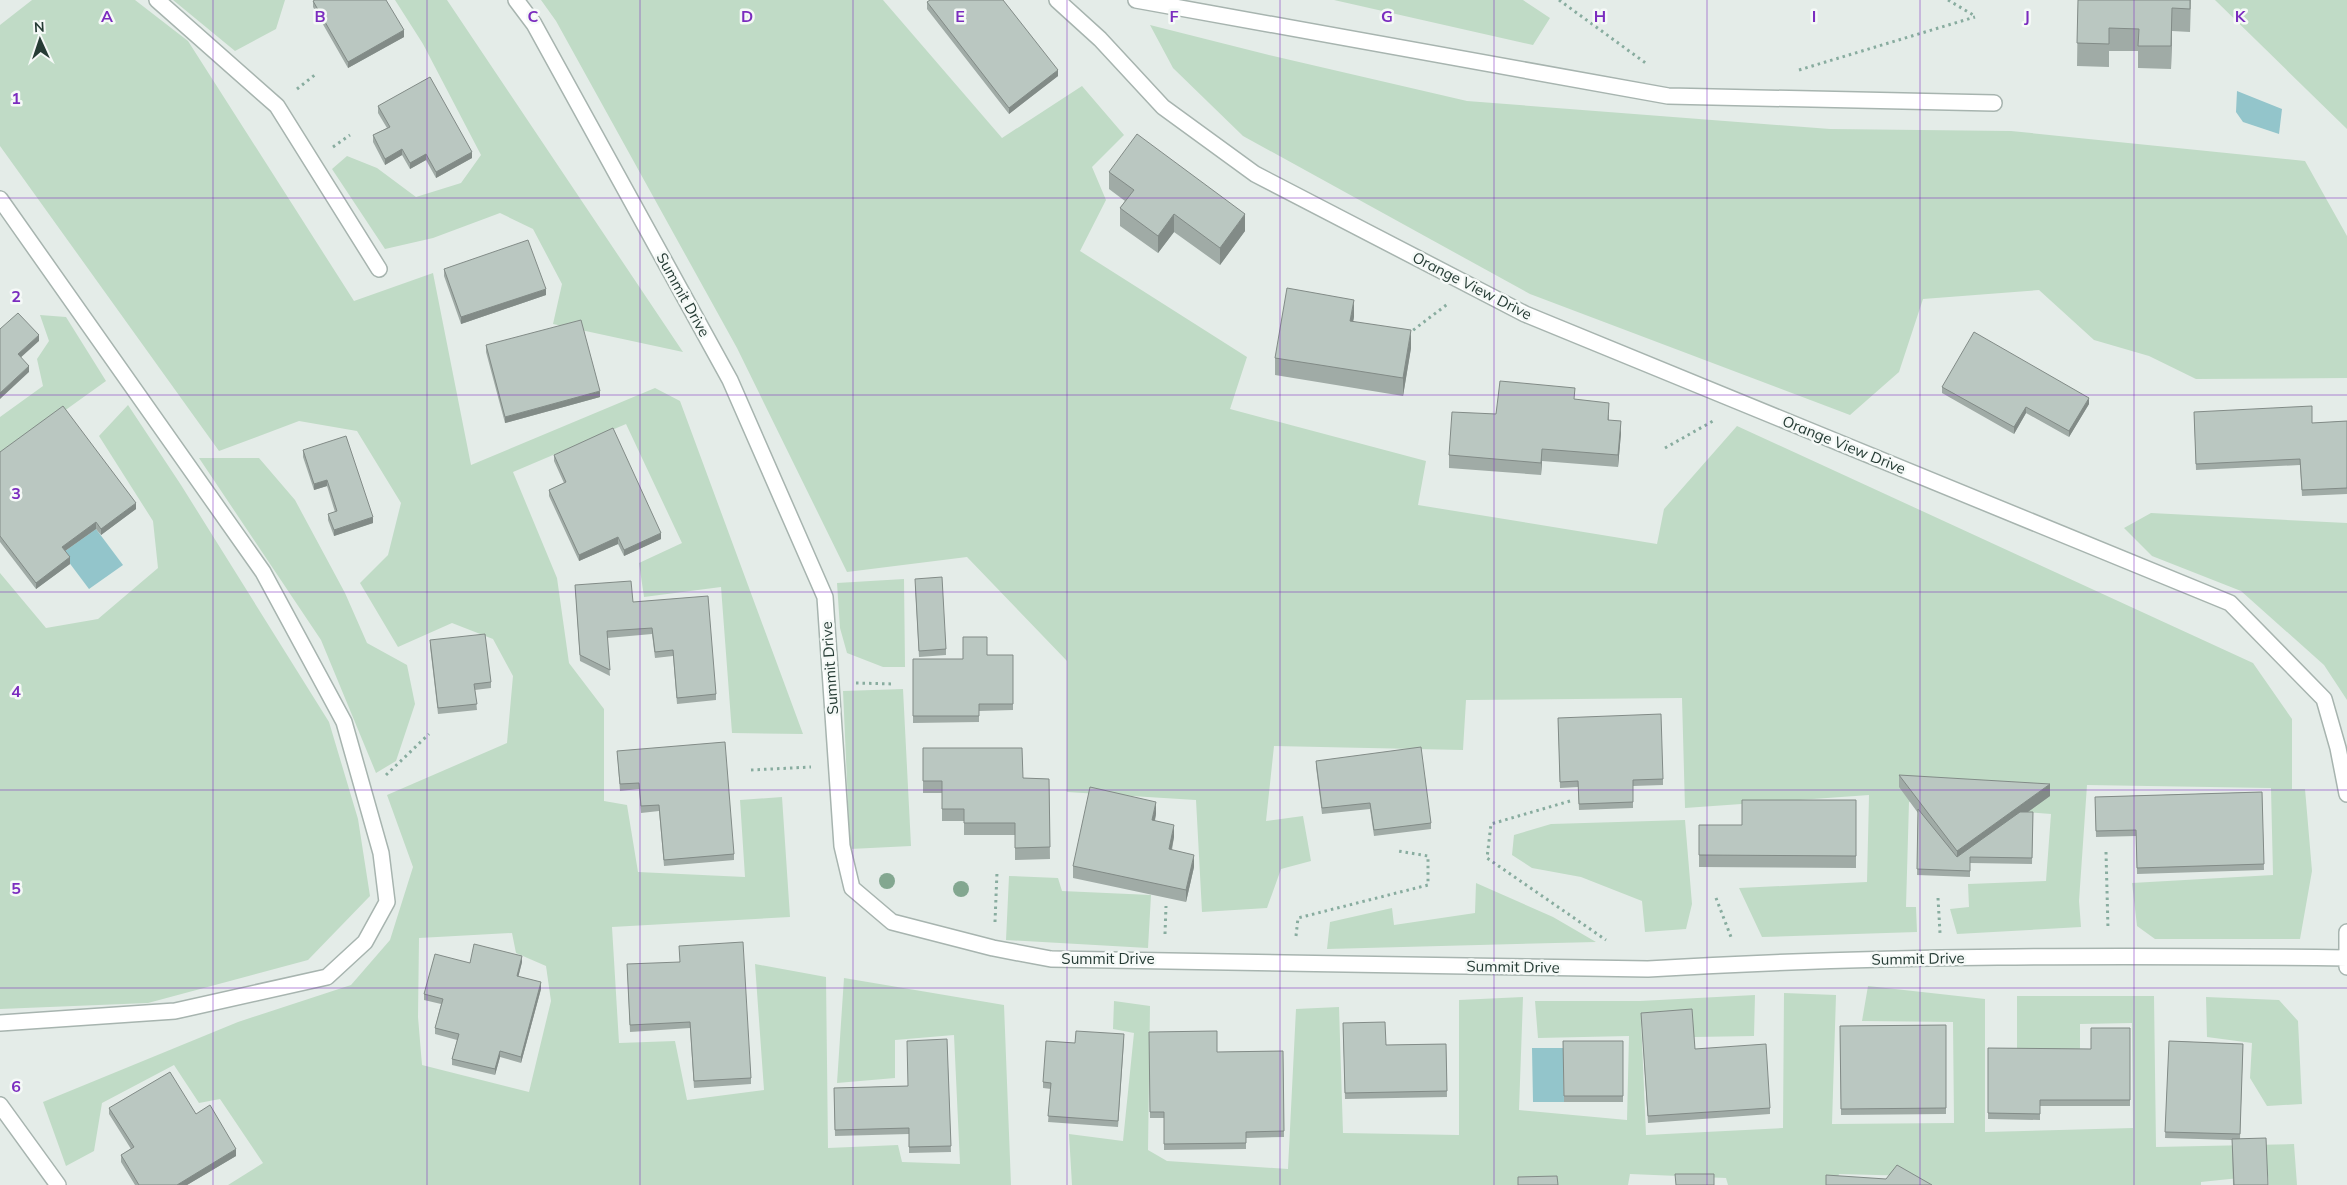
<svg xmlns="http://www.w3.org/2000/svg" width="2347" height="1185" font-family="Mulish,sans-serif">
	<style>
		.green { fill: #c0dbc6; fill-rule: evenodd }
		.water { fill: #93c5cb }
		.lines { fill: none; stroke-linecap: round; stroke-linejoin: round }
		.minor-casing { stroke: #a7b4af; stroke-width: 18 }
		.path { stroke: #88ac9f; stroke-width: 3; stroke-dasharray: 2.5 4; stroke-linecap: butt }
		.minor { stroke: #fff; stroke-width: 15 }
		.tree { fill: #83a790 }
		.wall { fill: #a0aba6 }
		.shaded-wall { fill: #828b87 }
		.building { fill: #bac7c1; stroke: #828b87 }
		.grid { fill: none; stroke: #7b2cbf; stroke-width: 1; stroke-opacity: 0.55 }
		.labels { text-anchor: middle; stroke-width: 5; stroke-linejoin: round; paint-order: stroke }
		.street-label { font-size: 15px; fill: #263c35; stroke: #f5f9f7 }
		.grid-label { font-size: 16px; text-anchor: middle; font-weight: bold; fill: #7b2cbf; stroke: #f5f9f7; stroke-width: 5; stroke-linejoin: round; paint-order: stroke }
	</style>
	<rect width="100%" height="100%" fill="#e4ece8"/>
	<!-- green -->
	<path class="green" d="M 32,0 L 135,0 L 188,41 L 354,301 L 433,273 L 471,465 L 655,388 L 680,401 L 803,734 L 732,733 L 721,587 L 644,597 L 639,563 L 682,543 L 626,424 L 513,472 L 557,578 L 569,663 L 604,709 L 604,801 L 627,805 L 638,872 L 745,877 L 740,800 L 782,797 L 790,917 L 612,927 L 619,1043 L 675,1041 L 687,1100 L 764,1090 L 755,964 L 826,977 L 828,1148 L 898,1145 L 902,1162 L 960,1164 L 954,1035 L 895,1040 L 895,1078 L 837,1083 L 844,978 L 1004,1005 L 1011,1185 L 228,1185 L 263,1163 L 220,1099 L 199,1103 L 174,1065 L 102,1103 L 94,1151 L 66,1166 L 43,1102 L 238,1022 L 351,985 L 390,940 L 413,867 L 387,795 L 507,743 L 513,676 L 493,639 L 452,623 L 398,647 L 360,583 L 388,555 L 401,503 L 357,431 L 299,421 L 219,451 L 0,146 L 0,25 ZM 512,933 L 516,953 L 546,966 L 551,1001 L 529,1092 L 422,1065 L 418,1017 L 419,938 Z
		M 173,0 L 285,0 L 276,29 L 235,51 Z
		M 395,0 L 447,0 L 683,352 L 553,324 L 562,284 L 533,229 L 500,213 L 433,238 L 385,249 L 332,169 L 347,156 L 377,168 L 416,197 L 461,183 L 481,155 L 423,44 Z
		M 541,0 L 883,0 L 1002,138 L 1082,86 L 1124,135 L 1092,167 L 1106,200 L 1080,251 L 1247,357 L 1230,409 L 1426,461 L 1418,505 L 1657,544 L 1664,509 L 1737,426 L 2253,663 L 2292,719 L 2292,789 L 2305,789 L 2312,871 L 2300,939 L 2155,939 L 2137,926 L 2132,883 L 2273,875 L 2271,788 L 2087,785 L 2079,901 L 2081,927 L 1957,934 L 1950,909 L 1969,907 L 1968,884 L 2046,881 L 2051,814 L 1909,802 L 1906,907 L 1916,907 L 1917,932 L 1762,937 L 1739,888 L 1867,882 L 1869,795 L 1685,808 L 1682,698 L 1466,700 L 1463,750 L 1274,746 L 1266,821 L 1303,816 L 1311,861 L 1281,869 L 1267,908 L 1202,912 L 1196,800 L 1067,792 L 1067,661 L 967,557 L 847,572 L 737,348 L 556,21 Z
		M 1334,0 L 1523,0 L 1550,18 L 1533,45 Z
		M 2215,0 L 2347,0 L 2347,129 Z
		M 1150,25 L 1265,54 L 1467,101 L 1830,129 L 2011,131 L 2305,161 L 2347,236 L 2347,378 L 2196,379 L 2149,356 L 2094,340 L 2039,290 L 1923,299 L 1899,372 L 1850,415 L 1530,294 L 1243,136 L 1173,68 Z
		M 40,315 L 66,317 L 106,381 L 0,457 L 0,417 L 43,386 L 37,359 L 49,341 Z
		M 128,405 L 181,485 L 329,722 L 358,819 L 370,896 L 308,960 L 148,1003 L 0,1009 L 0,573 L 46,628 L 98,619 L 158,568 L 153,521 L 99,436 Z
		M 199,458 L 259,458 L 295,500 L 345,593 L 367,643 L 407,665 L 415,704 L 396,761 L 376,773 L 321,640 Z
		M 2151,513 L 2347,523 L 2347,700 L 2324,665 L 2241,591 L 2152,556 L 2124,528 Z
		M 904,579 L 905,667 L 883,667 L 847,653 L 840,628 L 837,583 Z
		M 903,689 L 911,846 L 850,849 L 843,691 Z
		M 1685,820 L 1692,904 L 1686,929 L 1645,932 L 1642,901 L 1581,877 L 1532,868 L 1512,855 L 1514,835 L 1551,824 Z
		M 1009,876 L 1058,878 L 1062,891 L 1151,895 L 1148,948 L 1006,940 Z
		M 1476,883 L 1553,917 L 1596,942 L 1327,949 L 1330,922 L 1392,908 L 1394,925 L 1475,913 Z
		M 1868,986 L 1985,999 L 1985,1132 L 2133,1128 L 2132,1023 L 2080,1024 L 2080,1050 L 2017,1050 L 2017,996 L 2154,996 L 2156,1147 L 2294,1144 L 2297,1185 L 2269,1185 L 2268,1175 L 2201,1182 L 2201,1185 L 1926,1185 L 1914,1176 L 1839,1174 L 1835,1185 L 1728,1185 L 1726,1178 L 1630,1174 L 1628,1185 L 1072,1185 L 1069,1134 L 1123,1141 L 1134,1033 L 1113,1029 L 1114,1001 L 1150,1006 L 1148,1150 L 1167,1161 L 1288,1169 L 1296,1009 L 1339,1007 L 1343,1133 L 1459,1135 L 1459,1000 L 1523,997 L 1519,1110 L 1627,1120 L 1629,1036 L 1538,1038 L 1535,1001 L 1640,1001 L 1755,995 L 1754,1036 L 1694,1037 L 1641,1019 L 1646,1135 L 1783,1128 L 1784,993 L 1836,995 L 1832,1124 L 1954,1123 L 1953,1022 L 1862,1021 Z
		M 2206,997 L 2279,1000 L 2298,1021 L 2302,1104 L 2267,1106 L 2250,1078 L 2252,1043 L 2207,1037 Z"/>
	<!-- water -->
	<path class="water" d="M 2237,91 L 2282,109 L 2279,134 L 2243,122 L 2236,112 Z
		M 96,529 L 123,565 L 89,589 L 62,553 Z
		M 1532,1048 L 1563,1048 L 1564,1102 L 1533,1102 Z"/>
	<g class="lines">
		<!-- minor casing -->
		<g class="minor-casing">
			<path id="minor" d="M 157,0 L 277,106 L 379,269
				M 516,0 L 534,24 L 730,380 L 825,597 L 842,846 L 852,888 L 892,922 L 993,948 L 1051,959 L 1648,969 C 1881,955 2114,955 2347,958
				M 1057,0 L 1100,39 L 1163,107 L 1255,174 L 1525,314 L 2230,603 L 2324,699 L 2338,748 L 2347,794
				M 1136,0 L 1668,96 L 1994,103
				M 0,199 L 263,572 L 344,722 L 381,853 L 387,902 L 365,942 L 327,977 L 175,1011 L 0,1023
				M 2347,932 L 2347,967
				M 0,1105 L 58,1185"/>
		</g>
		<!-- path -->
		<path class="path" d="M 1559,0 L 1647,64
			M 1948,0 L 1975,16
			M 1799,70 L 1975,17
			M 297,89 L 316,74
			M 333,147 L 350,135
			M 1408,334 L 1449,303
			M 1665,448 L 1713,421
			M 856,683 L 895,684
			M 751,770 L 811,767
			M 386,775 L 429,734
			M 1570,801 L 1491,824 L 1487,858 L 1606,940
			M 2106,852 L 2108,929
			M 1716,898 L 1731,937
			M 1938,898 L 1940,933
			M 995,922 L 997,872
			M 1165,934 L 1166,906
			M 1296,936 L 1298,918 L 1428,885 L 1428,856 L 1398,851"/>
		<!-- minor -->
		<use href="#minor" class="minor"/>
	</g>
	<!-- trees -->
	<g class="tree">
		<circle cx="887" cy="881" r="8"/>
		<circle cx="961" cy="889" r="8"/>
	</g>
	<!-- wall -->
	<path class="wall" d="M 2078,0 L 2191,0 L 2190,32 L 2172,31 L 2171,69 L 2138,68 L 2138,51 L 2109,51 L 2109,67 L 2077,66 Z
		M 313,1 L 404,37 L 348,68 L 313,7 Z
		M 927,2 L 1058,76 L 1009,114 L 927,9 Z
		M 378,106 L 472,158 L 436,178 L 426,160 L 410,169 L 402,155 L 385,165 L 373,142 L 373,135 L 387,128 L 378,113 Z
		M 1109,172 L 1245,231 L 1220,265 L 1174,232 L 1158,253 L 1120,226 L 1120,208 L 1125,201 L 1109,189 Z
		M 444,269 L 546,295 L 461,324 L 444,276 Z
		M 1354,317 L 1353,321 L 1411,348 L 1403,396 L 1275,375 L 1275,358 Z
		M 486,345 L 600,397 L 505,423 L 486,352 Z
		M 1942,387 L 2089,404 L 2069,437 L 2026,413 L 2014,434 L 1942,393 Z
		M 1575,399 L 1609,415 L 1609,420 L 1621,433 L 1618,467 L 1542,461 L 1541,475 L 1449,468 L 1449,455 L 1496,414 Z
		M 2194,412 L 2312,423 L 2347,421 L 2347,494 L 2302,496 L 2300,465 L 2196,470 Z
		M 303,450 L 373,523 L 334,536 L 328,520 L 328,514 L 335,512 L 327,486 L 314,490 L 303,457 Z
		M 0,452 L 136,509 L 101,535 L 96,529 L 65,551 L 70,564 L 36,589 L 0,542 Z
		M 554,455 L 661,539 L 624,556 L 618,544 L 579,561 L 549,496 L 549,490 L 564,483 L 554,461 Z
		M 575,585 L 633,602 L 716,694 L 716,700 L 677,704 L 673,656 L 655,658 L 652,634 L 607,638 L 610,676 L 580,661 Z
		M 915,585 L 946,649 L 946,655 L 919,657 Z
		M 430,640 L 491,682 L 491,688 L 475,690 L 477,710 L 438,714 L 430,646 Z
		M 987,655 L 1013,655 L 1013,710 L 979,711 L 979,722 L 913,723 L 913,659 L 963,659 Z
		M 1558,718 L 1663,779 L 1663,785 L 1633,786 L 1633,808 L 1579,810 L 1578,787 L 1560,788 Z
		M 923,748 L 1023,778 L 1049,779 L 1050,859 L 1015,860 L 1015,835 L 964,835 L 964,821 L 942,821 L 942,793 L 923,793 Z
		M 617,751 L 734,854 L 734,860 L 664,866 L 659,811 L 641,813 L 639,789 L 620,791 Z
		M 1316,761 L 1431,823 L 1431,829 L 1374,836 L 1370,809 L 1322,814 L 1316,767 Z
		M 1899,775 L 2050,796 L 2028,812 L 2033,812 L 2032,864 L 1970,863 L 1970,877 L 1917,875 L 1918,813 L 1899,787 Z
		M 2262,792 L 2264,870 L 2137,874 L 2136,836 L 2096,837 L 2095,797 Z
		M 1856,800 L 1856,868 L 1699,867 L 1699,825 L 1742,825 Z
		M 1156,814 L 1155,821 L 1174,837 L 1172,850 L 1194,867 L 1186,902 L 1073,878 L 1073,866 Z
		M 522,962 L 518,977 L 541,989 L 521,1063 L 500,1057 L 495,1075 L 452,1065 L 452,1059 L 457,1040 L 435,1034 L 435,1028 L 441,1004 L 424,1000 L 424,994 Z
		M 627,964 L 751,1078 L 751,1084 L 694,1088 L 690,1028 L 630,1032 Z
		M 1641,1013 L 1695,1049 L 1770,1108 L 1770,1114 L 1648,1123 Z
		M 1343,1023 L 1386,1045 L 1446,1044 L 1447,1097 L 1345,1099 Z
		M 1946,1025 L 1946,1114 L 1841,1115 L 1840,1026 Z
		M 2130,1028 L 2130,1106 L 2040,1106 L 2040,1120 L 1988,1119 L 1988,1048 L 2091,1049 Z
		M 1149,1032 L 1217,1052 L 1283,1051 L 1284,1137 L 1246,1138 L 1246,1149 L 1164,1150 L 1164,1118 L 1150,1118 Z
		M 947,1039 L 951,1152 L 909,1153 L 909,1134 L 835,1136 L 834,1088 L 908,1086 Z
		M 1124,1041 L 1118,1127 L 1048,1122 L 1051,1089 L 1043,1088 L 1043,1082 L 1075,1043 Z
		M 1563,1041 L 1623,1041 L 1623,1102 L 1564,1102 Z
		M 2169,1041 L 2243,1044 L 2240,1139 L 2268,1185 L 2233,1185 L 2232,1140 L 2165,1138 Z
		M 109,1108 L 196,1114 L 236,1156 L 187,1185 L 135,1185 L 121,1162 L 121,1155 L 131,1149 L 109,1114 Z"/>
	<!-- shaded-wall -->
	<path class="shaded-wall" d="M 2172,8 L 2172,31 L 2171,69 L 2171,46 Z
		M 404,30 L 404,37 L 348,68 L 348,62 Z
		M 1058,70 L 1058,76 L 1009,114 L 1009,108 Z
		M 402,149 L 402,155 L 385,165 L 385,159 Z
		M 472,152 L 472,158 L 436,178 L 436,172 Z
		M 426,154 L 426,160 L 410,169 L 410,163 Z
		M 1174,214 L 1174,232 L 1158,253 L 1158,236 Z
		M 1245,214 L 1245,231 L 1220,265 L 1220,248 Z
		M 546,289 L 546,295 L 461,324 L 461,317 Z
		M 1354,300 L 1354,317 L 1350,338 L 1350,321 Z
		M 1411,330 L 1411,348 L 1403,396 L 1403,378 Z
		M 39,335 L 39,341 L 18,360 L 18,354 Z
		M 29,366 L 29,372 L 0,399 L 0,393 Z
		M 600,391 L 600,397 L 505,423 L 505,417 Z
		M 2089,398 L 2089,404 L 2069,437 L 2069,431 Z
		M 2026,407 L 2026,413 L 2014,434 L 2014,427 Z
		M 1621,421 L 1621,433 L 1618,467 L 1618,455 Z
		M 1542,449 L 1542,461 L 1541,475 L 1541,463 Z
		M 327,480 L 327,486 L 314,490 L 314,484 Z
		M 136,503 L 136,509 L 101,535 L 101,529 Z
		M 373,517 L 373,523 L 334,536 L 334,530 Z
		M 96,522 L 96,529 L 62,553 L 62,547 Z
		M 661,533 L 661,539 L 624,556 L 624,550 Z
		M 618,537 L 618,544 L 579,561 L 579,555 Z
		M 70,557 L 70,564 L 36,589 L 36,583 Z
		M 2050,784 L 2050,796 L 1957,863 L 1957,851 Z
		M 1156,802 L 1156,814 L 1152,832 L 1152,820 Z
		M 1174,825 L 1174,837 L 1169,861 L 1169,849 Z
		M 1194,855 L 1194,867 L 1186,902 L 1186,890 Z
		M 522,956 L 522,962 L 517,982 L 517,976 Z
		M 541,982 L 541,989 L 521,1063 L 521,1057 Z
		M 500,1051 L 500,1057 L 495,1075 L 495,1069 Z
		M 236,1149 L 236,1156 L 187,1185 L 177,1185 Z"/>
	<!-- building -->
	<path class="building" d="M 315,0 L 386,0 L 404,30 L 348,62 L 313,1 Z
		M 930,0 L 1003,0 L 1058,70 L 1009,108 L 927,2 Z
		M 2078,0 L 2190,0 L 2190,9 L 2172,8 L 2171,46 L 2138,46 L 2139,29 L 2109,28 L 2109,44 L 2077,43 Z
		M 430,77 L 472,152 L 436,172 L 426,154 L 410,163 L 402,149 L 385,159 L 373,135 L 390,127 L 378,106 Z
		M 1137,134 L 1245,214 L 1220,248 L 1174,214 L 1158,236 L 1120,208 L 1134,190 L 1109,172 Z
		M 528,240 L 546,289 L 461,317 L 444,269 Z
		M 1287,288 L 1354,300 L 1350,321 L 1411,330 L 1403,378 L 1275,358 Z
		M 18,313 L 39,335 L 18,354 L 29,366 L 0,393 L 0,329 Z
		M 581,320 L 600,391 L 505,417 L 486,345 Z
		M 1974,332 L 2089,398 L 2069,431 L 2026,407 L 2014,427 L 1942,387 Z
		M 1500,381 L 1575,388 L 1574,399 L 1609,403 L 1608,420 L 1621,421 L 1618,455 L 1542,449 L 1541,463 L 1449,455 L 1452,412 L 1496,414 Z
		M 63,406 L 136,503 L 101,529 L 96,522 L 62,547 L 70,557 L 36,583 L 0,536 L 0,452 Z
		M 2312,406 L 2312,423 L 2347,421 L 2347,488 L 2302,490 L 2300,459 L 2196,464 L 2194,412 Z
		M 613,428 L 661,533 L 624,550 L 618,537 L 579,555 L 549,490 L 566,482 L 554,455 Z
		M 346,436 L 373,517 L 334,530 L 328,514 L 337,511 L 327,480 L 314,484 L 303,450 Z
		M 942,577 L 946,649 L 919,651 L 915,579 Z
		M 631,581 L 633,602 L 708,596 L 716,694 L 677,698 L 673,650 L 655,652 L 652,628 L 607,631 L 610,670 L 580,655 L 575,585 Z
		M 485,634 L 491,682 L 474,684 L 477,704 L 438,708 L 430,640 Z
		M 963,637 L 987,637 L 987,655 L 1013,655 L 1013,704 L 979,704 L 979,716 L 913,716 L 913,659 L 963,659 Z
		M 1661,714 L 1663,779 L 1633,780 L 1633,802 L 1579,804 L 1578,781 L 1560,782 L 1558,718 Z
		M 725,742 L 734,854 L 664,860 L 659,805 L 641,806 L 639,783 L 620,784 L 617,751 Z
		M 1421,747 L 1431,823 L 1374,830 L 1370,803 L 1322,808 L 1316,761 Z
		M 923,748 L 1022,748 L 1023,778 L 1049,779 L 1050,847 L 1015,848 L 1015,823 L 964,823 L 964,809 L 942,809 L 942,781 L 923,781 Z
		M 1899,775 L 2050,784 L 1957,851 Z
		M 1090,787 L 1156,802 L 1152,820 L 1174,825 L 1169,849 L 1194,855 L 1186,890 L 1073,866 Z
		M 2262,792 L 2264,864 L 2137,868 L 2136,830 L 2096,831 L 2095,797 Z
		M 1742,800 L 1856,800 L 1856,856 L 1699,855 L 1699,825 L 1742,825 Z
		M 1918,809 L 1957,857 L 2020,812 L 2033,812 L 2032,858 L 1970,857 L 1970,871 L 1917,869 Z
		M 743,942 L 751,1078 L 694,1081 L 690,1022 L 630,1025 L 627,964 L 680,962 L 679,946 Z
		M 474,944 L 522,956 L 517,976 L 541,982 L 521,1057 L 500,1051 L 495,1069 L 452,1059 L 459,1034 L 435,1028 L 443,999 L 424,994 L 435,954 L 470,963 Z
		M 1692,1009 L 1695,1049 L 1766,1044 L 1770,1108 L 1648,1116 L 1641,1013 Z
		M 1385,1022 L 1386,1045 L 1446,1044 L 1447,1091 L 1345,1093 L 1343,1023 Z
		M 1946,1025 L 1946,1108 L 1841,1109 L 1840,1026 Z
		M 2091,1028 L 2130,1028 L 2130,1100 L 2040,1100 L 2040,1114 L 1988,1113 L 1988,1048 L 2091,1049 Z
		M 1076,1031 L 1124,1034 L 1118,1121 L 1048,1116 L 1051,1083 L 1043,1082 L 1046,1041 L 1075,1043 Z
		M 1217,1031 L 1217,1052 L 1283,1051 L 1284,1131 L 1246,1132 L 1246,1143 L 1164,1144 L 1164,1112 L 1150,1112 L 1149,1032 Z
		M 947,1039 L 951,1146 L 909,1147 L 909,1128 L 835,1130 L 834,1088 L 908,1086 L 907,1041 Z
		M 1563,1041 L 1623,1041 L 1623,1096 L 1564,1096 Z
		M 2169,1041 L 2243,1044 L 2240,1134 L 2165,1132 Z
		M 170,1072 L 196,1114 L 210,1105 L 236,1149 L 177,1185 L 139,1185 L 121,1155 L 134,1147 L 109,1108 Z
		M 2266,1138 L 2268,1185 L 2234,1185 L 2232,1139 Z
		M 1897,1165 L 1932,1185 L 1826,1185 L 1826,1175 L 1886,1179 Z
		M 1675,1174 L 1714,1174 L 1714,1185 L 1676,1185 Z
		M 1557,1176 L 1558,1185 L 1518,1185 L 1518,1177 Z"/>
	<!-- grid -->
	<path class="grid" d="M 213,0 L 213,1185M 427,0 L 427,1185M 640,0 L 640,1185M 853,0 L 853,1185M 1067,0 L 1067,1185M 1280,0 L 1280,1185M 1494,0 L 1494,1185M 1707,0 L 1707,1185M 1920,0 L 1920,1185M 2134,0 L 2134,1185M 0,198 L 2347,198M 0,395 L 2347,395M 0,592 L 2347,592M 0,790 L 2347,790M 0,988 L 2347,988"/>
	<g class="labels">
		<!-- street labels -->
		<g class="street-label">
			<text transform="translate(1472 286) rotate(27)" y="5">Orange View Drive</text>
			<text transform="translate(683 295) rotate(61)" y="5">Summit Drive</text>
			<text transform="translate(1844 445) rotate(22)" y="5">Orange View Drive</text>
			<text transform="translate(830 668) rotate(-94)" y="5">Summit Drive</text>
			<text x="1108" y="964">Summit Drive</text>
			<text transform="translate(1918 959) rotate(-1)" y="5">Summit Drive</text>
			<text transform="translate(1513 967) rotate(1)" y="5">Summit Drive</text>
		</g>
	</g>
	<g class="grid-label">
		<text x="107" y="22">A</text>
		<text x="320" y="22">B</text>
		<text x="533" y="22">C</text>
		<text x="747" y="22">D</text>
		<text x="960" y="22">E</text>
		<text x="1174" y="22">F</text>
		<text x="1387" y="22">G</text>
		<text x="1600" y="22">H</text>
		<text x="1814" y="22">I</text>
		<text x="2027" y="22">J</text>
		<text x="2240" y="22">K</text>
		<text x="16" y="104">1</text>
		<text x="16" y="302">2</text>
		<text x="16" y="499">3</text>
		<text x="16" y="697">4</text>
		<text x="16" y="894">5</text>
		<text x="16" y="1092">6</text>
	</g>
	<!-- north arrow -->
	<g transform="translate(40 40) rotate(357)" stroke="#f5f9f7" stroke-width="4" paint-order="stroke">
	<path d="M0-4L9 19L0 12L-9 19Z" fill="#263c35"/>
	<text y="-8" font-size="14" font-weight="bold" text-anchor="middle" fill="#263c35">N</text>
	</g>
</svg>
